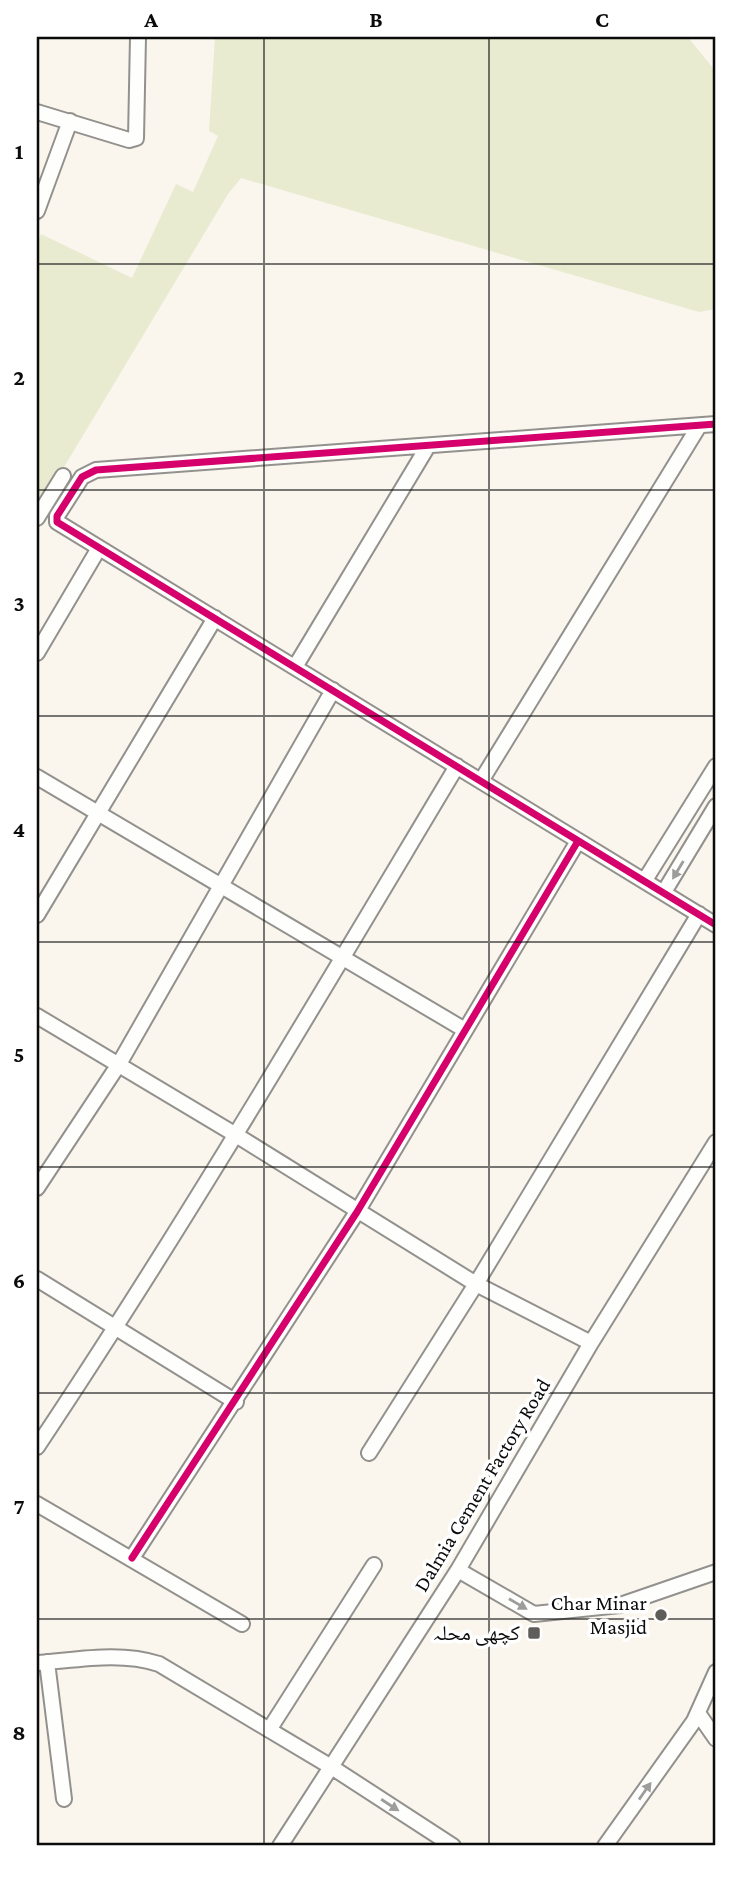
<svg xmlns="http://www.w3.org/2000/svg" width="753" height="1883" font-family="'Crimson Pro','Noto Naskh Arabic',serif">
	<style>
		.cemetery { fill: #e8ebd0 }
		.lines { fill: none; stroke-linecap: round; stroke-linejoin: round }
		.minor-casing { stroke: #93918d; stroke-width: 18 }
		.minor { stroke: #fefefc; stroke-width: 14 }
		.cycleway-casing { stroke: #fff; stroke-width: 11 }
		.cycleway { stroke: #d6006c; stroke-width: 7 }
		.oneway { fill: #9d9d9c }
		.grid { fill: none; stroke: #0b0b0b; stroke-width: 2; stroke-opacity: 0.55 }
		.poi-dot { fill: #5f5d5a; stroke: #fff; stroke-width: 2.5 }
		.labels { text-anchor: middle; stroke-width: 7; stroke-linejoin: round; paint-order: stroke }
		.street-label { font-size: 21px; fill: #0b0b0b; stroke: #fff }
		.poi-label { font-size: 21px; fill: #0b0b0b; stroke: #fff; text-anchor: end }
		.neatline { fill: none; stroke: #0b0b0b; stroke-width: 2.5 }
		.grid-label { font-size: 23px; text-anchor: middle; font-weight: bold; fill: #0b0b0b }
	</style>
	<rect width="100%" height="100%" fill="#faf6ed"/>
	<!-- cemetery -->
	<path class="cemetery" d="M 215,37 L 688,37 L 716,72 L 716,309 L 699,312 L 241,178 L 228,194 L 37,512 L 37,245 L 41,234 L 132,278 L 176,184 L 193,192 L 218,136 L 209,131 Z"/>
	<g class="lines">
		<!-- minor casing -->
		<g class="minor-casing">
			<path id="minor" d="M 37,112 L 129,140 L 136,138 L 138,37
				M 37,211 L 70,121
				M 716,424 L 96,470 L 82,477 L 57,516 L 57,522 L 716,925
				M 37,518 L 63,476
				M 37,653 L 99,548
				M 295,667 L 428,446
				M 37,777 L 465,1030
				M 481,781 L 699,426
				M 645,880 L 716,766
				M 664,892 L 716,806
				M 37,915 L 215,618
				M 37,1016 L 236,1135 L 476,1284 L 591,1343
				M 37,1188 L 119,1064 L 333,690
				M 37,1279 L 236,1402
				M 37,1447 C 185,1225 320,995 457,766
				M 369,1453 L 476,1284 L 699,914
				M 37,1504 L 242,1624
				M 132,1558 L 357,1212 L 578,841
				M 458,1570 L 534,1614 L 620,1605 L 716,1572
				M 47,1662 L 64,1799
				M 37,1663 C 77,1660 120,1651 159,1664 L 333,1768 L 453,1846
				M 698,1713 L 716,1739
				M 269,1730 L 374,1565
				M 280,1846 L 458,1570 L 591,1343 L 716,1142
				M 605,1846 L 694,1721 L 716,1672"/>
		</g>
		<!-- minor -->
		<use href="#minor" class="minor"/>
		<!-- cycleway casing -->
		<g class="cycleway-casing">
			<path id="cycleway" d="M 716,424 L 96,470 L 82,477 L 57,516 L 57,522 L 716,925
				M 132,1558 L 357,1212 L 578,841"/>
		</g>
		<!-- cycleway -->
		<use href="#cycleway" class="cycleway"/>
	</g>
	<!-- one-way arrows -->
	<defs><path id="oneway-solid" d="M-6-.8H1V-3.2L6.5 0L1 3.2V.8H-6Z" transform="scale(1.75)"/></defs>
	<g class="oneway">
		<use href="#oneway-solid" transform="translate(678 870) rotate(121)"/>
		<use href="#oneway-solid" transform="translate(518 1604) rotate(30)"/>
		<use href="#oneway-solid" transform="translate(645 1791) rotate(-55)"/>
		<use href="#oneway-solid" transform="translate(390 1805) rotate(33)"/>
	</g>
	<!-- grid -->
	<path class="grid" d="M 264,37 L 264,1846M 489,37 L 489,1846M 37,264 L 716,264M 37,490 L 716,490M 37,716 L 716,716M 37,942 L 716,942M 37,1167 L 716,1167M 37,1393 L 716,1393M 37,1619 L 716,1619"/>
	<!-- markers -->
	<g class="poi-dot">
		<circle cx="661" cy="1615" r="7"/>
		<rect x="527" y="1626" width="14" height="14" rx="3.5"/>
	</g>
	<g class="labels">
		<!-- street labels -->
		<g class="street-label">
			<text transform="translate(482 1485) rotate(-59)" y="7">Dalmia Cement Factory Road</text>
		</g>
		<!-- poi labels -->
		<g class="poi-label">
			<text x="647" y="1610">Char Minar<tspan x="647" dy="24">Masjid</tspan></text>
			<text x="520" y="1640">کچھی محلہ</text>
		</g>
	</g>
	<!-- border -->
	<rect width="753" height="1883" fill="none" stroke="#ffffff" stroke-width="77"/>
	<rect x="38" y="38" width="676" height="1806" class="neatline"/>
	<g class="grid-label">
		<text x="151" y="27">A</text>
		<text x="376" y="27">B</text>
		<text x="602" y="27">C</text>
		<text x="19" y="159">1</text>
		<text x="19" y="385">2</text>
		<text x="19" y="611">3</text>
		<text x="19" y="837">4</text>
		<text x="19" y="1062">5</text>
		<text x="19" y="1288">6</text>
		<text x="19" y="1514">7</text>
		<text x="19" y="1740">8</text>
	</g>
</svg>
